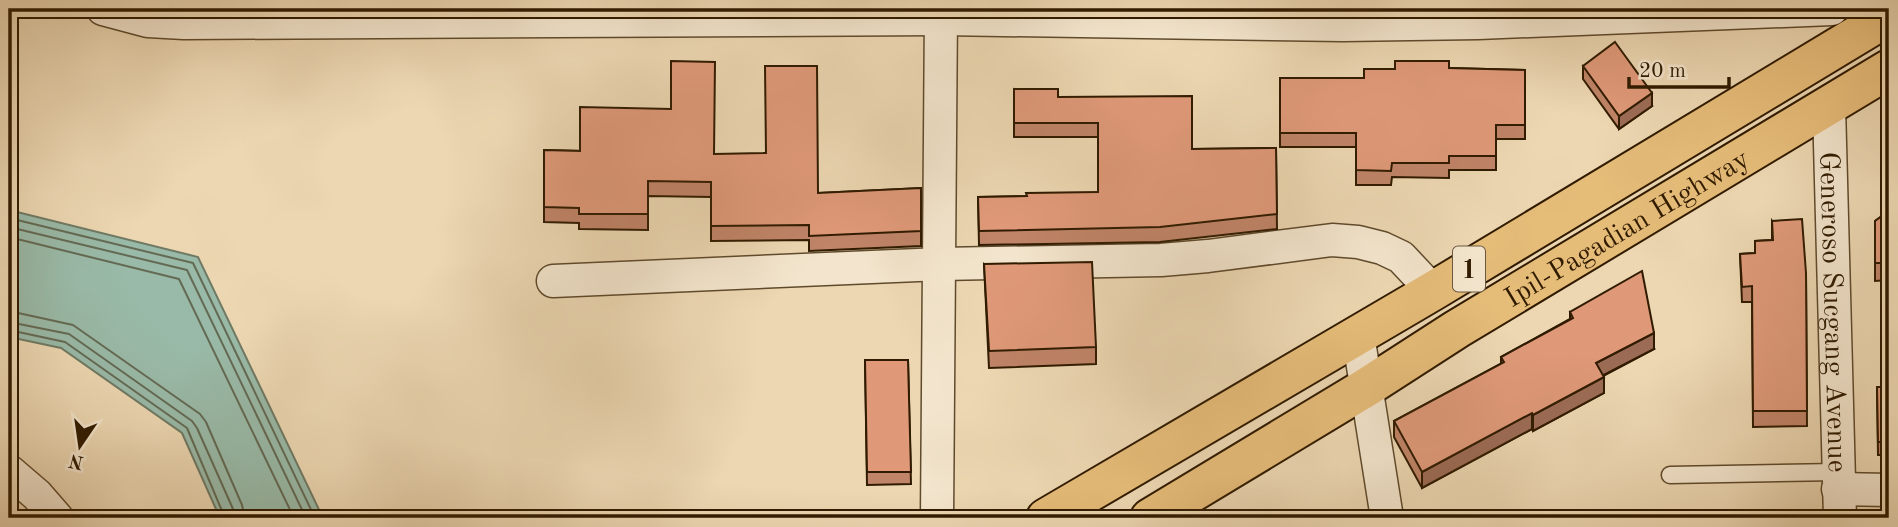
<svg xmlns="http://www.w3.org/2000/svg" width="1898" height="527" font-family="'Old Standard TT',serif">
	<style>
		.water { fill: #99baa8; stroke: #6f7a65; stroke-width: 2 }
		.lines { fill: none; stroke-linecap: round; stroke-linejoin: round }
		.shore { stroke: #646a54; stroke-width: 2 }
		.service-casing { stroke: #5f4a2c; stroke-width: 19 }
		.minor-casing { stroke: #5f4a2c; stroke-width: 35 }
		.primary-casing { stroke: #301b00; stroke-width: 42 }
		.service { stroke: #f3e5cd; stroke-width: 16 }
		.minor { stroke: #f3e5cd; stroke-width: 32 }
		.primary { stroke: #e6bc79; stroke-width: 38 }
		.wall { fill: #c08468; stroke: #301b00; stroke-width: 2 }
		.shaded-wall { fill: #9c6b55; stroke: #301b00; stroke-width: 2 }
		.building { fill: #df9979; stroke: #301b00; stroke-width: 2 }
		.labels { text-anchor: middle; stroke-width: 5; stroke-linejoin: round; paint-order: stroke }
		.shield { fill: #f3e5cd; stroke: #6a583e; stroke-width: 2 }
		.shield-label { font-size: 26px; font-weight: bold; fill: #301b00 }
		.street-label { font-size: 28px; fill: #301b00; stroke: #f3e5cd }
	</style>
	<rect width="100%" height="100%" fill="#ecd7b2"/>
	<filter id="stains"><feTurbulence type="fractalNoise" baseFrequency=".00286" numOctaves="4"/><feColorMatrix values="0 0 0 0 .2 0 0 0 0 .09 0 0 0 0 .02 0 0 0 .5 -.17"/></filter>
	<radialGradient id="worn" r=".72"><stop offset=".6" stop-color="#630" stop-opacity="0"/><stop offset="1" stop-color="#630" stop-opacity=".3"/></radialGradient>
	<!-- water -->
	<path class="water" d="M 9,210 L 198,257 L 323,518 L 220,518 L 182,433 L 61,348 L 9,337 Z"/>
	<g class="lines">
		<!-- shore -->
		<path class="shore" d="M 9,218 L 193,263 L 315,518
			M 9,227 L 187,270 L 306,518
			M 9,237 L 179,279 L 294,518
			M 9,311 L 73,325 L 200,414 L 206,422 L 242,505 L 245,518
			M 9,322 L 69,334 L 192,421 L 197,428 L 233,509 L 234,518
			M 9,330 L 65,342 L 187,428 L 225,518"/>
		<!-- service casing -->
		<g class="service-casing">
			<path id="service" d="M 1670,475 L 1838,472"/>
		</g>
		<!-- minor casing -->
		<g class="minor-casing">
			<g id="minor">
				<path d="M 103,9 L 148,21 L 184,23 L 941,19 L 1343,25 L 1478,23 L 1832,9"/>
				<path id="s1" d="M 1829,106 L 1840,518"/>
				<path d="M 553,281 L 941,264 L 1161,260 L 1208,256 L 1332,240 L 1358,242 L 1382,248 L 1401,257 L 1433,291"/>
				<path d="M 1358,335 L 1387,518"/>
				<path d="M 9,471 L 37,495 L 57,518"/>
				<path d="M 1838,489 L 1889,490"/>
				<path d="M 937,518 L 941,9"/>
			</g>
		</g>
		<!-- primary casing -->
		<g class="primary-casing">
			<g id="primary">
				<path d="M 1046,518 L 1433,291 L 1889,16"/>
				<path id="s2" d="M 1150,518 L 1367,387 L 1457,329 L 1889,69"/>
			</g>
		</g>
		<!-- service -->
		<use href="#service" class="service"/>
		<!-- minor -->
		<use href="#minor" class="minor"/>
		<!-- primary -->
		<use href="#primary" class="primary"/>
	</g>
	<!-- wall -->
	<path class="wall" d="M 1583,66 L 1652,106 L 1619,129 L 1583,79 Z
		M 1449,68 L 1525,70 L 1525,139 L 1496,139 L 1496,170 L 1449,170 L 1449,178 L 1392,177 L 1391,185 L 1356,185 L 1356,147 L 1280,147 L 1280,78 L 1364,78 Z
		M 1014,89 L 1058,97 L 1192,149 L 1276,148 L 1277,229 L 1160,242 L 979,245 L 978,197 L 1027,196 L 1098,192 L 1098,137 L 1014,137 Z
		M 544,150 L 715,154 L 818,193 L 921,188 L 921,246 L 809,251 L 809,240 L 711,241 L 711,197 L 648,196 L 648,230 L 579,229 L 579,223 L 544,222 Z
		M 1889,211 L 1889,280 L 1875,281 L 1875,221 Z
		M 1772,221 L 1806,273 L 1807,426 L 1753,427 L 1752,302 L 1742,302 L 1740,254 L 1755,253 L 1755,241 L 1772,240 Z
		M 984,264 L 1096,347 L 1096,364 L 989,368 Z
		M 1570,312 L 1654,349 L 1603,376 L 1604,393 L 1533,431 L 1532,429 L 1422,488 L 1394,437 L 1394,421 L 1501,364 L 1501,357 L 1570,319 Z
		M 865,360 L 908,360 L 911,484 L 867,485 Z
		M 1877,387 L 1889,387 L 1889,455 L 1878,455 Z"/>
	<!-- shaded-wall -->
	<path class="shaded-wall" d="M 1652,93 L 1652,106 L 1619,129 L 1619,116 Z
		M 1654,333 L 1654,349 L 1596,379 L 1596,363 Z
		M 1604,377 L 1604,393 L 1533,431 L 1533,415 Z
		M 1532,413 L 1532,429 L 1422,488 L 1422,472 Z"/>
	<!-- building -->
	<path class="building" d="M 1615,42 L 1652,93 L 1619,116 L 1583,66 Z
		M 671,61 L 715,62 L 714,154 L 766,153 L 765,66 L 817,66 L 818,193 L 921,188 L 921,231 L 809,236 L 809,225 L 711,226 L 711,182 L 648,181 L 648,214 L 579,214 L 579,208 L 544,207 L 544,150 L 580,151 L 580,107 L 671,109 Z
		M 1395,61 L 1449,61 L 1449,68 L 1525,70 L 1525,125 L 1496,125 L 1496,156 L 1449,156 L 1449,163 L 1392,163 L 1391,171 L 1356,170 L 1356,133 L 1280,133 L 1280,78 L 1364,78 L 1364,69 L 1395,69 Z
		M 1014,89 L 1058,89 L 1058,97 L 1192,96 L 1192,149 L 1276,148 L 1277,214 L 1160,227 L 979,231 L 978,197 L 1027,196 L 1026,193 L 1098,192 L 1098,123 L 1014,123 Z
		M 1889,211 L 1889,263 L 1875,263 L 1875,221 Z
		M 1802,219 L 1806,273 L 1807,411 L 1753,411 L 1752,286 L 1742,287 L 1740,254 L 1755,253 L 1755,241 L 1773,240 L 1772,221 Z
		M 1092,262 L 1096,347 L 989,351 L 984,264 Z
		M 1642,271 L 1654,333 L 1596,363 L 1604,377 L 1533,415 L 1532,413 L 1422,472 L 1394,421 L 1504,362 L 1501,357 L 1573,318 L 1570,312 Z
		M 865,360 L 908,360 L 911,472 L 867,472 Z
		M 1877,387 L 1889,387 L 1889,442 L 1878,442 Z"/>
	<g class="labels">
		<!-- shield labels -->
		<rect class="shield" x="1453" y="246.5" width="32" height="45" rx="5"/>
		<g class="shield-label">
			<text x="1469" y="278">1</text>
		</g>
		<!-- street labels -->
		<g class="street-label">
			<text dy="10" stroke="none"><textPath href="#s2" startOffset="558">Ipil-Pagadian Highway</textPath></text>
			<text dy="10" stroke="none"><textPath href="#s1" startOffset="206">Generoso Sucgang Avenue</textPath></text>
		</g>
	</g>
	<!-- margin -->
	<rect width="1898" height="527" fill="none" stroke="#ecd7b2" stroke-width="35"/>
	<rect x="10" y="10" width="1877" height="506" fill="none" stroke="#301b00" stroke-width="3.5"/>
	<rect x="18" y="18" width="1863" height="492" fill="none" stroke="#301b00" stroke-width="2"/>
	<!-- north arrow -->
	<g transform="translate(80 446) rotate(193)" stroke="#f3e5cd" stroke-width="5" paint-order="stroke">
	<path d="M0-5L12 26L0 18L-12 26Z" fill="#301b00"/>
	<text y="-10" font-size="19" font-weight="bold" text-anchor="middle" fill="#301b00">N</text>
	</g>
	<!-- scale -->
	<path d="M1629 77v10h100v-10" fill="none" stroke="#301b00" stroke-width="3.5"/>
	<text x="1639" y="77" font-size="21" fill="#301b00" stroke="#f3e5cd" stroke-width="5" paint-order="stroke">20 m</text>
	<rect width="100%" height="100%" filter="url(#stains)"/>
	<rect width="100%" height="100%" fill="url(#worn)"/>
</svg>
